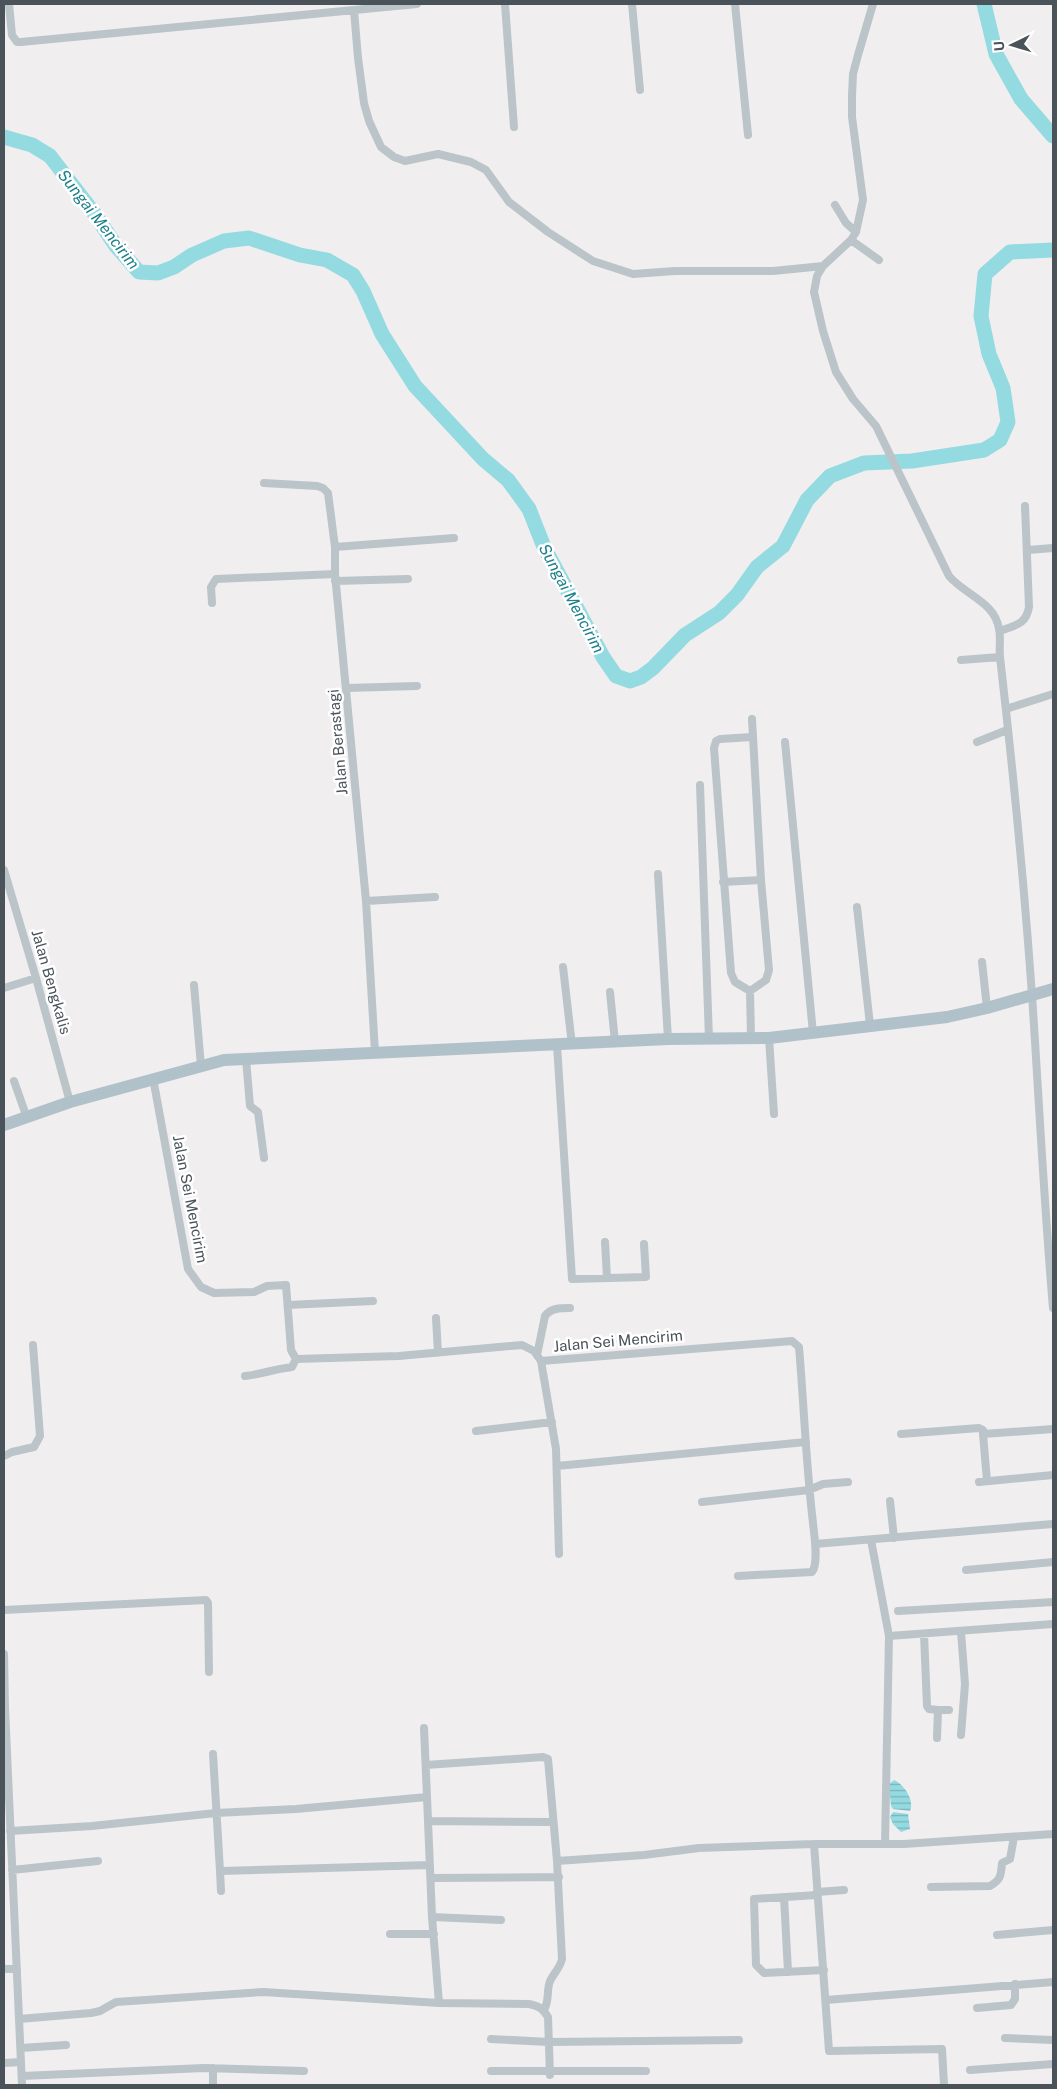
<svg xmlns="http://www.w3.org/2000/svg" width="1057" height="2089" font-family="'Public Sans',sans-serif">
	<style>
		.water { fill: url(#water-rules) }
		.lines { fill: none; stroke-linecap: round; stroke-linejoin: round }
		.river { stroke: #94dae1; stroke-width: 15 }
		.street { stroke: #bbc4c9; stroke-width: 8 }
		.primary { stroke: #b1c1ca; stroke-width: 12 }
		.labels { text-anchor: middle; stroke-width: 5; stroke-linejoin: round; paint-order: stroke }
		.street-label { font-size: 15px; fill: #495359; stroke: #fff }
		.water-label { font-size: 16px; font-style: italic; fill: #1d818a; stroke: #fff }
	</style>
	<defs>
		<pattern id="water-rules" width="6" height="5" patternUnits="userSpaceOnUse" patternTransform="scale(1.25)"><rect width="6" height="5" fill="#94dae1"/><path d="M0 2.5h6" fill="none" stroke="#7bb3b9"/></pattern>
	</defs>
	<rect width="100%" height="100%" fill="#f1eeef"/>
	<!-- water -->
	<path class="water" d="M 894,1780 C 904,1784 915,1801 910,1811 L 893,1809 L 891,1806 L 889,1784 Z
		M 893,1812 L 908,1814 L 910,1829 L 901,1832 L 893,1824 L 890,1817 Z"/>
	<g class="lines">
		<!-- river -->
		<path class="river" d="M 984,4 L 996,54 L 1021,99 L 1053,136
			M 4,137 L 32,145 L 50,156 L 94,213 L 116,246 L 139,272 L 158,273 L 174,267 L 192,255 L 224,241 L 249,238 L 300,255 L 327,260 L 353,275 L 363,291 L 382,334 L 415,386 L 483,459 L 508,480 L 529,509 L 544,547 L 603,657 L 616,676 L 630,681 L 641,677 L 653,668 L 685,635 L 719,613 L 737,595 L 757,567 L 783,546 L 807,500 L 830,476 L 864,463 L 912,461 L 984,450 L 1000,440 L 1008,422 L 1003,388 L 989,354 L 981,316 L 985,274 L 1010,252 L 1053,250"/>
		<!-- street -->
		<path class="street" d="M 9,4 L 12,35 L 17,42 L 21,42 L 417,4
			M 505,4 L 514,127
			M 632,4 L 640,90
			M 735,4 L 748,135
			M 873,4 L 858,55 L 853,74 L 852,96 L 852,117 L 863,200 L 856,232 L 851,240 L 823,266 L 817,276 L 814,292 L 823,331 L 836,372 L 853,399 L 876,426 L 949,576 C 965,595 995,602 999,629 C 1001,638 999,648 1000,657 C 1013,770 1024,882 1032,995 C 1039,1099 1044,1204 1053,1308
			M 354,10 L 358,58 L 364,103 L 369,121 L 381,147 L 394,157 L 405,161 L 438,154 L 471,162 L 486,170 L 509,202 L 548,232 L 593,261 L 633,274 L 675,271 L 773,271 L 823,266
			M 835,205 L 846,223 L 856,232
			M 851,240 L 879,260
			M 264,483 L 317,486 L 323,488 L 328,493 L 335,547 L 335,574 L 366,901 L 375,1052
			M 335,547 L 454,538
			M 1028,550 L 1053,548
			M 335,581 L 408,579
			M 212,603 L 211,587 L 216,579 L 335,574
			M 1000,631 C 1015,625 1026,625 1029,607 L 1025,506
			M 961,660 L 1000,657
			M 347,688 L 417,686
			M 1006,709 L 1053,694
			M 785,742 L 813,1033
			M 977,742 L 1007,730
			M 700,785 L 709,1039
			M 4,870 L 36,978 L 70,1102
			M 658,874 L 668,1039
			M 723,882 L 761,880
			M 366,901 L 435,897
			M 857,907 L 870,1025
			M 982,962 L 987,1008
			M 563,967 L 572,1045
			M 194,985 L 201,1066
			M 4,988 L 36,978
			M 750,991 L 735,982 L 731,973 L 714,748 L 716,741 L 720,739 L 752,737
			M 610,992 L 615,1042
			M 751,1038 L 750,991 L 766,980 L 769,970 L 761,880 L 752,719
			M 769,1038 L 774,1114
			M 557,1045 L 572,1279 L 646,1277 L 644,1244
			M 246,1059 L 250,1106 L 258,1112 L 264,1158
			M 153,1078 L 188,1269 L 201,1287 L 214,1293 L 254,1292 L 267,1286 L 286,1285 L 291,1350 L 296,1359
			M 14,1081 L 27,1118
			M 605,1242 L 607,1278
			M 288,1305 L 373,1301
			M 436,1318 L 438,1353
			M 537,1355 L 545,1316 C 551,1308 560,1308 570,1308
			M 296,1359 L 399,1356 L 522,1345 L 534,1351 L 541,1361 L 556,1449 L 559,1554
			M 541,1361 L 792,1341 L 799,1347 C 804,1406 806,1465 813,1523 C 814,1534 819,1563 812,1572 L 738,1576
			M 245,1376 C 262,1374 275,1369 292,1367 L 296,1359
			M 476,1431 L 552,1422
			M 901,1434 L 979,1428 L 983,1430 L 983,1434 L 1053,1429
			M 983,1434 L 987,1481
			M 4,1456 L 12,1452 L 34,1447 L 40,1436 L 33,1345
			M 557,1466 L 806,1442
			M 979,1482 L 1053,1475
			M 890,1501 L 894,1538
			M 702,1502 L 809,1490 L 823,1484 L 848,1482
			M 871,1540 L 889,1636 L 885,1844
			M 815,1544 L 1053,1524
			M 966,1570 L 1053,1562
			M 4,1610 L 206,1600 L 208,1603 L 209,1672
			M 898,1611 L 1053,1602
			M 961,1632 L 965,1684 L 961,1735
			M 924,1634 L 927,1706 L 929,1709 L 938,1710 L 937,1738
			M 889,1636 L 1053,1624
			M 4,1654 L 5,1708 L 22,2085
			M 938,1710 L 949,1710
			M 213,1754 L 220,1871 L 430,1865
			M 426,1765 L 543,1757 L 548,1759 L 557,1861 L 644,1855 L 699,1848 L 814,1844 L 904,1844 L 1053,1834
			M 427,1797 L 432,1917 L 439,2003
			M 429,1821 L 553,1822
			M 10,1831 L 92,1826 L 216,1813 L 296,1809 L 427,1797 L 424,1728
			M 814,1844 L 829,2051 L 942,2049 L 944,2085
			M 12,1870 L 98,1861
			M 220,1871 L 221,1891
			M 431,1878 L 559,1877
			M 931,1887 L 990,1886 C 1001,1880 1001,1875 1002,1863 L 1010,1859 L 1014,1837
			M 817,1892 L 844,1890
			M 817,1895 L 754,1899 L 756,1965 L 764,1973 L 824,1970
			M 784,1897 L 788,1972
			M 432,1917 L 501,1920
			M 390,1934 L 434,1934
			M 997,1935 L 1053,1930
			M 4,1969 L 17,1969
			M 826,2000 L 1053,1982
			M 977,2008 L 1011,2005 L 1015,1999 L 1015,1984
			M 544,2010 C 550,1999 546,1992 550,1981 C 554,1973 560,1968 562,1959 L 557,1861
			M 19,2019 L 91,2013 L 100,2011 L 116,2002 L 263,1992 L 439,2003 L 529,2004 C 539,2006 543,2009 548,2017 L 550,2075
			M 1005,2038 L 1053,2040
			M 491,2039 L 549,2042 L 739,2040
			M 21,2048 L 66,2045
			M 4,2063 L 21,2062
			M 213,2068 L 213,2085
			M 970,2070 L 1053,2064
			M 491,2071 L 646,2071
			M 22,2076 L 204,2068 L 304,2071"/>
		<!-- primary -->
		<path class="primary" d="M 4,1125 L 70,1102 L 224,1060 L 668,1039 L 769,1038 L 947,1017 L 987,1008 L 1053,989"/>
	</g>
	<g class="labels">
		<!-- street labels -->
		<g class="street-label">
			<text transform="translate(338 742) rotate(-95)" y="5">Jalan Berastagi</text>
			<text transform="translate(51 982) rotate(74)" y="5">Jalan Bengkalis</text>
			<text transform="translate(190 1199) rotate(79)" y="5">Jalan Sei Mencirim</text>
			<text transform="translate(618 1341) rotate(-5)" y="5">Jalan Sei Mencirim</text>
		</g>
		<!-- water labels -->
		<g class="water-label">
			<text transform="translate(99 219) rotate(52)" y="6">Sungai Mencirim</text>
			<text transform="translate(572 598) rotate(62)" y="6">Sungai Mencirim</text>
		</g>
	</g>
	<!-- border -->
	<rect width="1057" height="2089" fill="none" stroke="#495359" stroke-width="10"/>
	<!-- north arrow -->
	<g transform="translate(1012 45) rotate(265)" stroke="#ffffff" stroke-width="4" paint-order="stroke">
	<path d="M0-4L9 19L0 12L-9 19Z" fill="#495359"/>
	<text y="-8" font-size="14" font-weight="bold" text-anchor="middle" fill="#495359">U</text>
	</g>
</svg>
